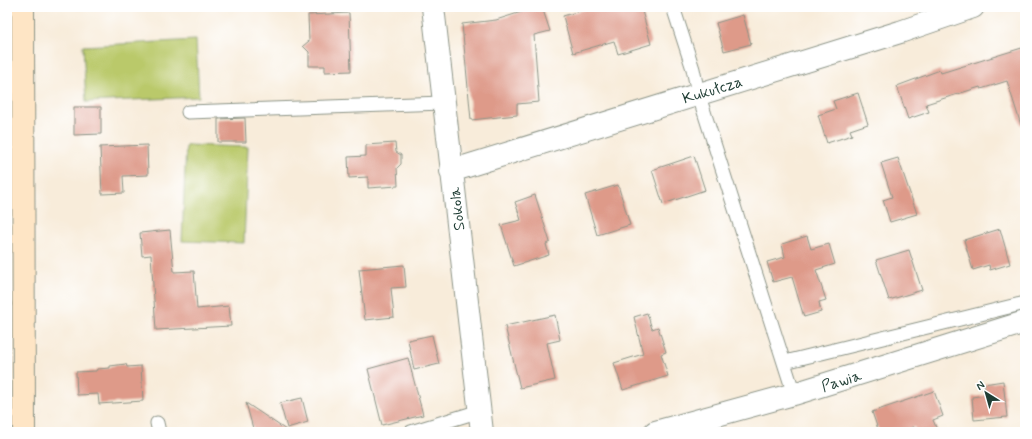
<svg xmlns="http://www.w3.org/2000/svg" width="1032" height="439" font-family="Mynerve,sans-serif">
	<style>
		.green { fill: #bac96b; stroke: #6c8350 }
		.building { fill: #de9a89 }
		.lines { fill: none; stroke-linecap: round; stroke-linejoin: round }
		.lane-casing { stroke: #8c9487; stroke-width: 15 }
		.street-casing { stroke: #8c9487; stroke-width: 24 }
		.secondary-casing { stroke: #8c9487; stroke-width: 24 }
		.lane { stroke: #fff; stroke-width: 13 }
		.street { stroke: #fff; stroke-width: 22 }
		.secondary { stroke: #fee5c5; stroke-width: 22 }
		.labels { text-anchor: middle; stroke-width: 3; stroke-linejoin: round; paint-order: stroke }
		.street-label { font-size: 16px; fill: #1f3d34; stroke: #fff }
	</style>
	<rect width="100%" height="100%" fill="#fff"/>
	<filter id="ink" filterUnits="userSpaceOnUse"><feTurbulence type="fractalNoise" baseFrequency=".025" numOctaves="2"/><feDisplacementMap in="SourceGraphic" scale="8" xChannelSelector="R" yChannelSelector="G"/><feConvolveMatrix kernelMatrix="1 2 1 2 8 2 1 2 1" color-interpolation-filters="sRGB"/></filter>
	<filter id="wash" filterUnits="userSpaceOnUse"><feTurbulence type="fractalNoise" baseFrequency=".012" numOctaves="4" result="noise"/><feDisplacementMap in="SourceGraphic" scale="16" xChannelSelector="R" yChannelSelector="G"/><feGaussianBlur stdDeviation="0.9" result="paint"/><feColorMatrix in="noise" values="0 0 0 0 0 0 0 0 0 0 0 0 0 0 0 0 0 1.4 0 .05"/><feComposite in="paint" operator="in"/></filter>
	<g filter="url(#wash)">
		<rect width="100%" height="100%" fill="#f8ecda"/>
		<!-- green -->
		<path class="green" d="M 196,40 L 199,97 L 86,102 L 83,46 Z
			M 186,145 L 248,147 L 244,243 L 182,241 Z"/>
		<g id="blocks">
			<!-- building -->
			<path class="building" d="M 537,7 L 542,7 L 550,31 L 534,35 L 539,102 L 517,104 L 517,115 L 471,120 L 462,24 L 496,20 Z
				M 593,7 L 641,7 L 651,44 L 618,54 L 614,41 L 573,53 L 563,16 Z
				M 349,13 L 351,71 L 325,72 L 325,66 L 309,66 L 309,52 L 303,46 L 309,41 L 308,15 Z
				M 743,15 L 751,44 L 724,51 L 716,23 Z
				M 1025,47 L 1025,125 L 1021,125 L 1007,81 L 981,89 L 980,87 L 926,104 L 929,112 L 908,119 L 897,86 L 940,70 L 941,73 Z
				M 858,93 L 868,124 L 850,130 L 852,135 L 827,143 L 818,115 L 836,109 L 833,101 Z
				M 74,107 L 101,107 L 101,134 L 74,135 Z
				M 245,118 L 246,142 L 218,142 L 218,119 Z
				M 395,143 L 396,152 L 401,155 L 401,164 L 397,168 L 398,186 L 368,188 L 368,177 L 349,178 L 348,157 L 366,156 L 366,145 Z
				M 147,145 L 148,175 L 123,176 L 124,193 L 102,194 L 100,147 Z
				M 694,156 L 705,190 L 663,204 L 652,170 Z
				M 898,158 L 917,214 L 890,222 L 883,200 L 892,197 L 881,163 Z
				M 618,185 L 630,225 L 597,235 L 585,195 Z
				M 535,195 L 550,242 L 546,244 L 549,255 L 514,266 L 501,225 L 521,220 L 515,202 Z
				M 1000,229 L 1010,264 L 990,270 L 989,265 L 973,270 L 964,240 Z
				M 170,230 L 174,272 L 194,271 L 197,309 L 229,306 L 231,326 L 156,330 L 151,255 L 142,256 L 140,233 Z
				M 807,236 L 811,249 L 829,244 L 835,264 L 816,270 L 826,300 L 819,302 L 821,312 L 804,317 L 792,277 L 773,282 L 767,262 L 785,257 L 782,244 Z
				M 909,250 L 922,290 L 889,300 L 876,260 Z
				M 404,265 L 406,287 L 391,288 L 394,317 L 365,320 L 359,269 Z
				M 647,313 L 652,329 L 658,327 L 666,352 L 661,354 L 668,376 L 623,390 L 614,363 L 643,354 L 634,317 Z
				M 555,315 L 560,340 L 547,343 L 555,380 L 520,388 L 505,326 Z
				M 432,335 L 439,364 L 414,370 L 408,340 Z
				M 408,358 L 423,415 L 382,425 L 368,369 Z
				M 126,364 L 127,367 L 141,366 L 143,401 L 99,404 L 98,394 L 77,395 L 76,372 L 96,371 L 97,369 L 110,368 L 110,366 Z
				M 1003,381 L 1007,417 L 974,420 L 972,397 L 986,395 L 984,384 Z
				M 934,391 L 943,416 L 933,420 L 938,432 L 916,432 L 914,427 L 899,432 L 879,432 L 872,412 Z
				M 302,398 L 308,422 L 287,428 L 280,403 Z
				M 246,403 L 289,432 L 254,432 Z"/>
		</g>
	</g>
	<g filter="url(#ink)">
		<use href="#blocks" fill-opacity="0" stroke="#8c9487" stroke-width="1"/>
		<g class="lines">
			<!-- lane casing -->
			<g class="lane-casing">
				<path id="lane" d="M 673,7 L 693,69 L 698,93 L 794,394
					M 188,112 L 443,103
					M 785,362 L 1025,303
					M 157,423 L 159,432
					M 411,432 L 480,411"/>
			</g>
			<!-- street casing -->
			<g class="street-casing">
				<path id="street" d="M 433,7 L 482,432
					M 451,171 L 900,32 L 973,7
					M 655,432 L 794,394 L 1025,322"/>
			</g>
			<!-- secondary casing -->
			<g class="secondary-casing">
				<path id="secondary" d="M 23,7 L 24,432"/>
			</g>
			<!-- lane -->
			<use href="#lane" class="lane"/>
			<!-- street -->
			<use href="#street" class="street"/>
			<!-- secondary -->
			<use href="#secondary" class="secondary"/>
		</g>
	</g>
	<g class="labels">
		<!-- street labels -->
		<g class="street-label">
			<text transform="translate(712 89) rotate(-17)" y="6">Kukułcza</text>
			<text transform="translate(456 209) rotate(-97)" y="6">Sokola</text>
			<text transform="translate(841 380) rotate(-17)" y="6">Pawia</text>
		</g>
	</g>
	<!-- margin -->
	<rect width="1032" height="439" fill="none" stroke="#fff" stroke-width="24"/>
	<!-- north arrow -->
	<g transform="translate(986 393) rotate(323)" stroke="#ffffff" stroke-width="3" paint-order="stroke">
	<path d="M0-3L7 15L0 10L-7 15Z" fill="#1f3d34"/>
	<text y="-6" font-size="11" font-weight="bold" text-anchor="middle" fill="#1f3d34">N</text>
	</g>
</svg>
